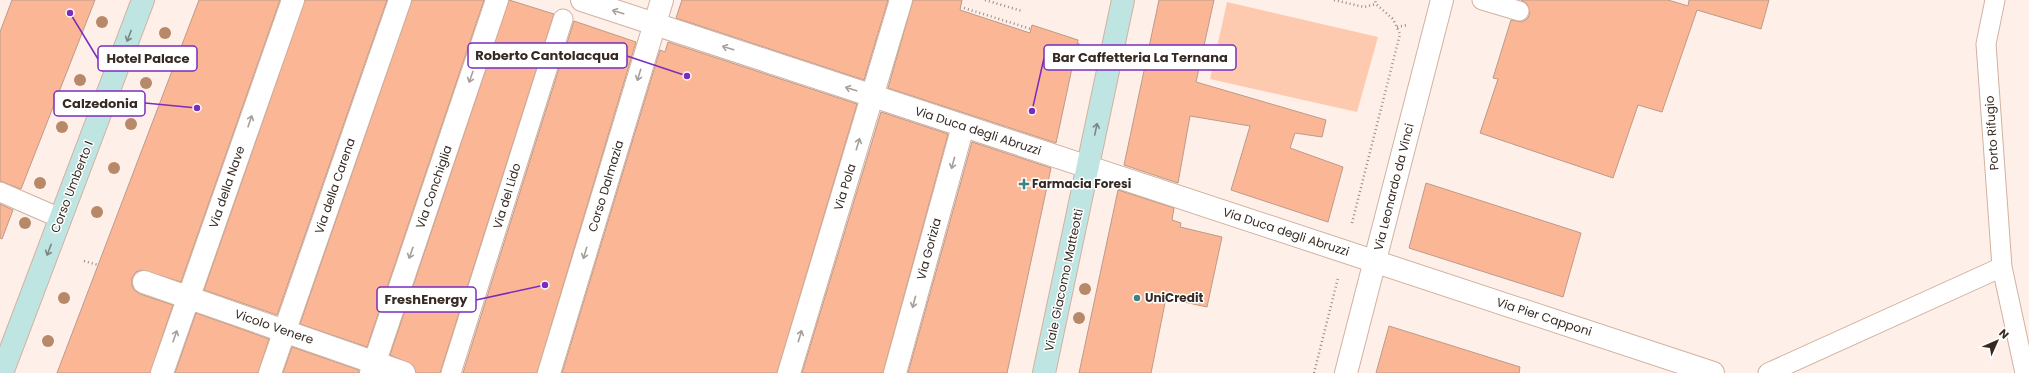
<svg xmlns="http://www.w3.org/2000/svg" width="2029" height="373" font-family="Poppins,sans-serif">
	<style>
		.green { fill: #fdcab0 }
		.building { fill: #fbb795; stroke: #bb9a8b }
		.lines { fill: none; stroke-linecap: round; stroke-linejoin: round }
		.lane-casing { stroke: #d2b1a0; stroke-width: 21 }
		.street-casing { stroke: #d2b1a0; stroke-width: 24 }
		.secondary-casing { stroke: #d2b1a0; stroke-width: 24 }
		.path { stroke: #988b84; stroke-width: 2.5; stroke-dasharray: 1 3; stroke-linecap: butt }
		.lane { stroke: #fff; stroke-width: 19 }
		.street { stroke: #fff; stroke-width: 22 }
		.secondary { stroke: #bfe5e3; stroke-width: 22 }
		.tree { fill: #b88969 }
		.oneway { stroke: #a59f9c }
		.oneway2 { stroke: #7a8883 }
		.poi-dot { fill: #3b8380; stroke: #fff; stroke-width: 1.5 }
		.labels { text-anchor: middle; stroke-width: 3; stroke-linejoin: round; paint-order: stroke }
		.street-label { font-size: 12px; fill: #362a23; stroke: #fff }
		.poi-label { font-size: 12px; font-weight: bold; fill: #362a23; stroke: #fff; text-anchor: start }
		.leader { fill: none; stroke: #7b2cbf; stroke-width: 1.5 }
		.callout-dot { fill: #7b2cbf; stroke: #fff; stroke-width: 1.5 }
		.callout { fill: #fff; stroke: #7b2cbf; stroke-width: 1.5 }
		.callout-label { font-size: 13px; text-anchor: middle; font-weight: bold; fill: #362a23 }
	</style>
	<rect width="100%" height="100%" fill="#fef0e9"/>
	<!-- green -->
	<path class="green" d="M 1227,2 L 1378,37 L 1357,112 L 1210,79 Z"/>
	<!-- building -->
	<path class="building" d="M 12,0 L 95,0 L 21,189 L 0,181 L 0,32 Z
		M 199,0 L 280,0 L 181,282 L 142,270 L 136,272 L 132,278 L 132,285 L 134,290 L 140,294 L 173,305 L 150,373 L 57,373 Z
		M 305,0 L 387,0 L 277,315 L 204,290 Z
		M 412,0 L 484,0 L 367,347 L 300,324 Z
		M 509,0 L 554,14 L 440,373 L 416,373 L 413,365 L 390,355 Z
		M 682,0 L 888,0 L 864,80 L 676,18 Z
		M 913,0 L 962,0 L 960,10 L 1030,33 L 1032,25 L 1078,40 L 1056,143 L 888,88 Z
		M 1159,0 L 1214,0 L 1196,82 L 1326,120 L 1322,137 L 1295,133 L 1290,148 L 1343,167 L 1328,222 L 1231,190 L 1250,126 L 1190,116 L 1178,183 L 1124,165 Z
		M 1521,0 L 1668,0 L 1688,6 L 1689,0 L 1769,0 L 1761,29 L 1697,10 L 1662,112 L 1638,105 L 1613,178 L 1480,133 L 1498,79 L 1493,78 L 1511,20 L 1522,22 L 1527,19 L 1530,14 L 1527,4 Z
		M 574,21 L 636,42 L 537,373 L 463,373 Z
		M 668,42 L 857,104 L 777,373 L 562,373 L 660,50 L 665,52 Z
		M 881,112 L 948,134 L 883,373 L 802,373 Z
		M 972,142 L 1051,168 L 1007,373 L 908,373 Z
		M 1426,183 L 1581,233 L 1563,297 L 1409,248 Z
		M 1118,190 L 1174,208 L 1172,220 L 1181,223 L 1180,227 L 1222,237 L 1207,307 L 1166,298 L 1151,373 L 1079,373 Z
		M 0,204 L 13,210 L 2,239 L 0,238 Z
		M 196,313 L 269,339 L 258,373 L 175,373 Z
		M 1389,326 L 1520,367 L 1519,373 L 1376,373 Z
		M 292,347 L 359,370 L 359,373 L 283,373 Z"/>
	<g class="lines">
		<!-- lane casing -->
		<g class="lane-casing">
			<path id="lane" d="M 1482,0 L 1519,11
				M 1995,0 L 1986,44 L 2002,267 L 2025,373
				M 0,192 L 60,218
				M 451,373 L 563,19
				M 1768,373 L 2002,267"/>
		</g>
		<!-- street casing -->
		<g class="street-casing">
			<path id="street" d="M 582,0 L 1713,373
				M 144,282 L 404,373
				M 162,373 L 293,0
				M 270,373 L 400,0
				M 371,373 L 497,0
				M 549,373 L 662,0
				M 789,373 L 901,0
				M 895,373 L 963,126
				M 1346,373 L 1442,0"/>
		</g>
		<!-- secondary casing -->
		<g class="secondary-casing">
			<path id="secondary" d="M 2,373 L 143,0
				M 1044,373 L 1123,0"/>
		</g>
		<!-- path -->
		<path class="path" d="M 985,0 L 1022,11
			M 1334,0 L 1364,7 L 1376,4
			M 964,8 L 1031,29
			M 1397,27 L 1407,25
			M 1078,44 L 1083,46
			M 1352,223 L 1400,34 L 1393,19 L 1376,4 L 1375,0
			M 84,261 L 98,265
			M 1314,373 L 1338,278"/>
		<!-- lane -->
		<use href="#lane" class="lane"/>
		<!-- street -->
		<use href="#street" class="street"/>
		<!-- secondary -->
		<use href="#secondary" class="secondary"/>
	</g>
	<!-- trees -->
	<g class="tree">
		<circle cx="102" cy="22" r="6"/>
		<circle cx="165" cy="33" r="6"/>
		<circle cx="80" cy="80" r="6"/>
		<circle cx="146" cy="83" r="6"/>
		<circle cx="131" cy="124" r="6"/>
		<circle cx="62" cy="127" r="6"/>
		<circle cx="114" cy="168" r="6"/>
		<circle cx="40" cy="183" r="6"/>
		<circle cx="97" cy="212" r="6"/>
		<circle cx="25" cy="223" r="6"/>
		<circle cx="1085" cy="289" r="6"/>
		<circle cx="64" cy="298" r="6"/>
		<circle cx="1079" cy="318" r="6"/>
		<circle cx="48" cy="341" r="6"/>
	</g>
	<!-- one-way arrows -->
	<defs><path id="oneway-shaft" d="M-6 0H5M1.5-3L5.5 0L1.5 3" fill="none" stroke-width="1.6" stroke-linecap="round" stroke-linejoin="round"/></defs>
	<g class="oneway">
		<use href="#oneway-shaft" transform="translate(618 12) rotate(-162)"/>
		<use href="#oneway-shaft" transform="translate(728 48) rotate(-162)"/>
		<use href="#oneway-shaft" transform="translate(639 75) rotate(107)"/>
		<use href="#oneway-shaft" transform="translate(471 77) rotate(109)"/>
		<use href="#oneway-shaft" transform="translate(851 89) rotate(-162)"/>
		<use href="#oneway-shaft" transform="translate(250 121) rotate(-71)"/>
		<use href="#oneway-shaft" transform="translate(858 144) rotate(-73)"/>
		<use href="#oneway-shaft" transform="translate(953 163) rotate(105)"/>
		<use href="#oneway-shaft" transform="translate(411 253) rotate(109)"/>
		<use href="#oneway-shaft" transform="translate(585 253) rotate(107)"/>
		<use href="#oneway-shaft" transform="translate(914 302) rotate(105)"/>
		<use href="#oneway-shaft" transform="translate(175 336) rotate(-71)"/>
		<use href="#oneway-shaft" transform="translate(800 336) rotate(-73)"/>
	</g>
	<g class="oneway2">
		<use href="#oneway-shaft" transform="translate(129 36) rotate(111)"/>
		<use href="#oneway-shaft" transform="translate(1096 129) rotate(-78)"/>
		<use href="#oneway-shaft" transform="translate(49 250) rotate(111)"/>
	</g>
	<!-- markers -->
	<g class="poi-dot">
		<path d="M1022 178h4v4h4v4h-4v4h-4v-4h-4v-4h4z"/>
		<circle cx="1137" cy="298" r="4"/>
	</g>
	<g class="labels">
		<!-- street labels -->
		<g class="street-label">
			<text transform="translate(978 131) rotate(18)" y="4">Via Duca degli Abruzzi</text>
			<text transform="translate(1992 133) rotate(-94)" y="4">Porto Rifugio</text>
			<text transform="translate(335 186) rotate(-71)" y="4">Via della Carena</text>
			<text transform="translate(606 186) rotate(-73)" y="4">Corso Dalmazia</text>
			<text transform="translate(72 187) rotate(-69)" y="4">Corso Umberto I</text>
			<text transform="translate(227 187) rotate(-71)" y="4">Via della Nave</text>
			<text transform="translate(434 187) rotate(-71)" y="4">Via Conchiglia</text>
			<text transform="translate(845 187) rotate(-73)" y="4">Via Pola</text>
			<text transform="translate(1394 187) rotate(-76)" y="4">Via Leonardo da Vinci</text>
			<text transform="translate(507 196) rotate(-73)" y="4">Via del Lido</text>
			<text transform="translate(1286 232) rotate(18)" y="4">Via Duca degli Abruzzi</text>
			<text transform="translate(929 249) rotate(-75)" y="4">Via Gorizia</text>
			<text transform="translate(1064 280) rotate(-78)" y="4">Viale Giacomo Matteotti</text>
			<text transform="translate(1544 317) rotate(18)" y="4">Via Pier Capponi</text>
			<text transform="translate(274 327) rotate(19)" y="4">Vicolo Venere</text>
		</g>
		<!-- poi labels -->
		<g class="poi-label">
			<text x="1032" y="188">Farmacia Foresi</text>
			<text x="1145" y="302">UniCredit</text>
		</g>
	</g>
	<!-- callouts -->
	<path class="leader" d="M687 76L627 56M1032 111L1044 58M70 13L98 59M197 108L145 103M545 285L476 300"/>
	<g class="callout-dot">
		<circle cx="687" cy="76" r="4"/>
		<circle cx="1032" cy="111" r="4"/>
		<circle cx="70" cy="13" r="4"/>
		<circle cx="197" cy="108" r="4"/>
		<circle cx="545" cy="285" r="4"/>
	</g>
	<g class="callout">
		<rect x="468" y="43" width="159" height="25" rx="4"/>
		<rect x="1044" y="45" width="192" height="25" rx="4"/>
		<rect x="98" y="46" width="99" height="25" rx="4"/>
		<rect x="54" y="91" width="91" height="25" rx="4"/>
		<rect x="377" y="287" width="99" height="25" rx="4"/>
	</g>
	<g class="callout-label">
		<text x="547" y="60">Roberto Cantolacqua</text>
		<text x="1140" y="62">Bar Caffetteria La Ternana</text>
		<text x="148" y="63">Hotel Palace</text>
		<text x="100" y="108">Calzedonia</text>
		<text x="426" y="304">FreshEnergy</text>
	</g>
	<!-- north arrow -->
	<g transform="translate(1997 341) rotate(45)" stroke="#ffffff" stroke-width="3" paint-order="stroke">
	<path d="M0-3L7 15L0 10L-7 15Z" fill="#362a23"/>
	<text y="-6" font-size="11" font-weight="bold" text-anchor="middle" fill="#362a23">N</text>
	</g>
</svg>
